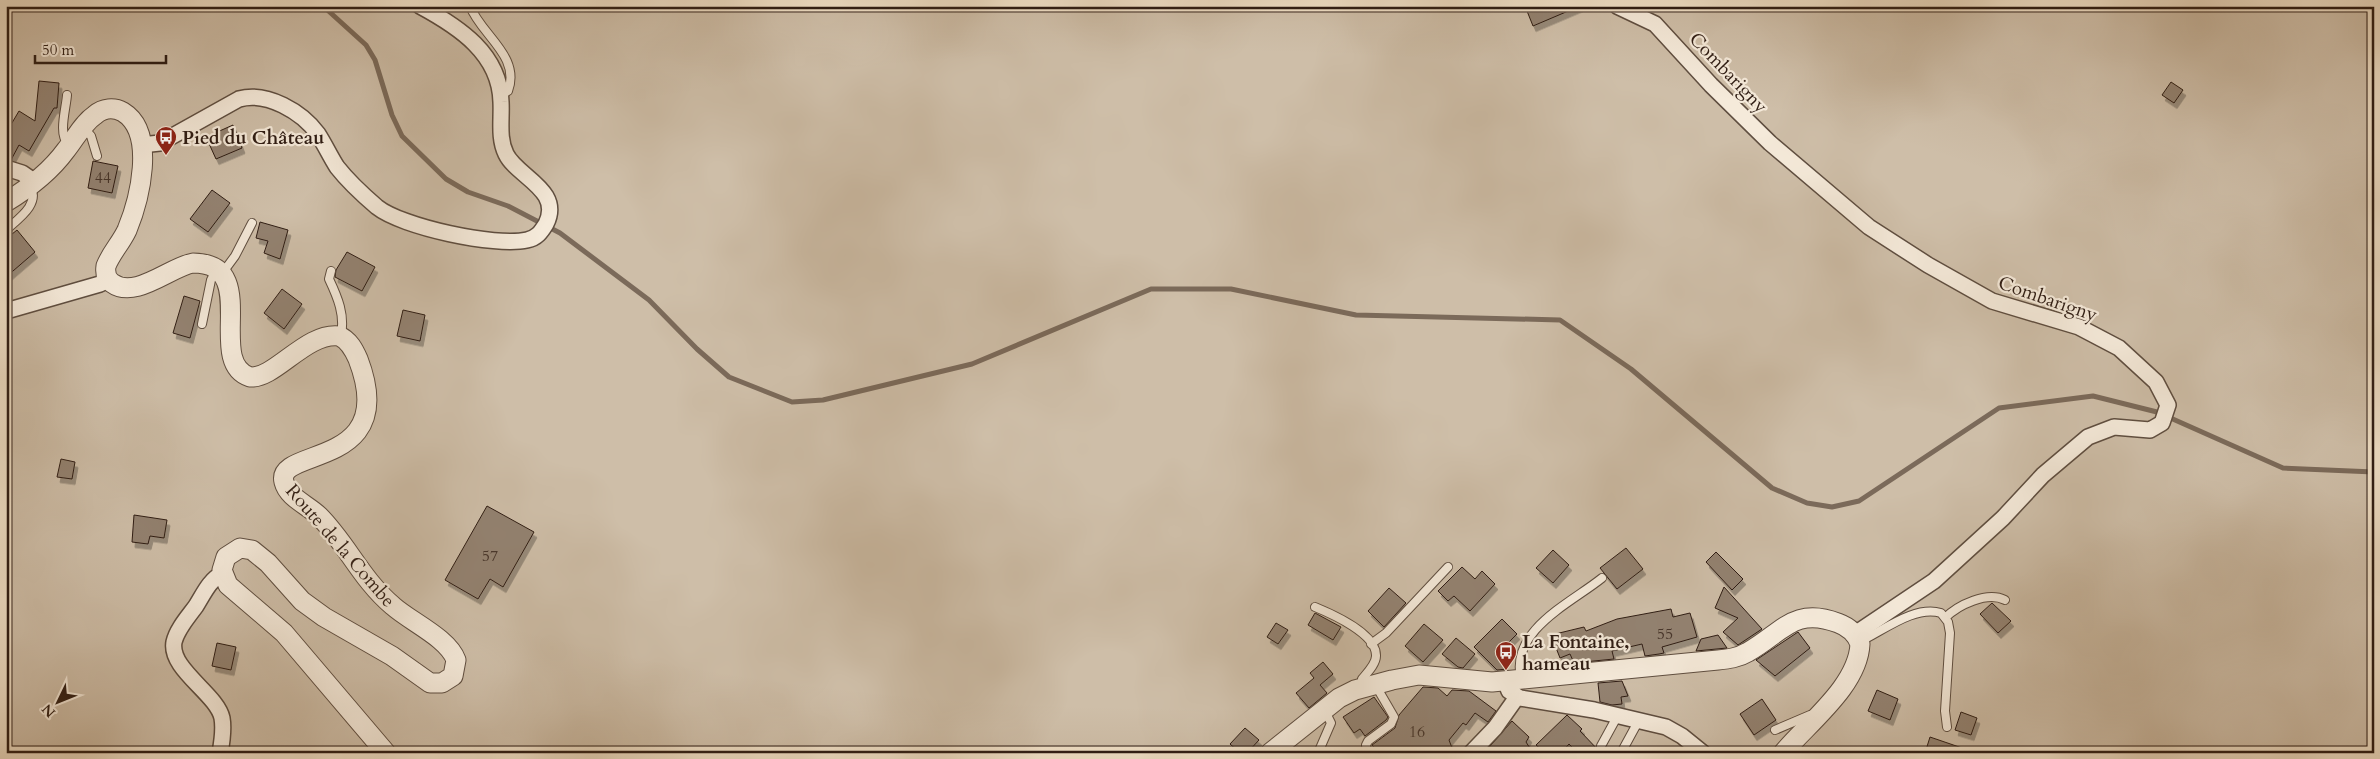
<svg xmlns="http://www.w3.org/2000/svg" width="2380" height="759" font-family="Cardo,serif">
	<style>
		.green { fill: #cebea8; stroke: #7e6e5e }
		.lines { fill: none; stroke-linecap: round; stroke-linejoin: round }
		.stream { stroke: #7b6a5a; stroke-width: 5 }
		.building { fill: #938271; stroke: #2f1d14; filter: url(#shadow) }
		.service-casing { stroke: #5f4e40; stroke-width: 10 }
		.minor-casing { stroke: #5f4e40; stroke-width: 18 }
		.tertiary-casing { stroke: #5f4e40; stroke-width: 21 }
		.service { stroke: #f5eada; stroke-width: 8 }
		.minor { stroke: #f5eada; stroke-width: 15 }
		.tertiary { stroke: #f5eada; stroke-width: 19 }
		.labels { text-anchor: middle; stroke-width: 4.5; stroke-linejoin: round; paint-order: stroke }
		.number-label { font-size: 16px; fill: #48362b }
		.street-label { font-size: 19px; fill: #2f1d14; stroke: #f5eada }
		.poi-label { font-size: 19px; font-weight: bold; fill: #2f1d14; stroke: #f5eada; text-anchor: start }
	</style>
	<defs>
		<filter id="shadow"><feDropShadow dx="3" dy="5.5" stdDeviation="0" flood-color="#0004"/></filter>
	</defs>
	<rect width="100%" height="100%" fill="#efdfc6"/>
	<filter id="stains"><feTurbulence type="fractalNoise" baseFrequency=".004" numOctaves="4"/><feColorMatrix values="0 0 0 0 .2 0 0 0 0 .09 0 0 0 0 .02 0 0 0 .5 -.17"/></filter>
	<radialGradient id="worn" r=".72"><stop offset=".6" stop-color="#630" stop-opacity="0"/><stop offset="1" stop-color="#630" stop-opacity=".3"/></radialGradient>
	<!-- green -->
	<path class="green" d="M 6,6 L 2374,6 L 2374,753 L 6,753 Z"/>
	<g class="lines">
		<!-- stream -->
		<path class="stream" d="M 323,6 L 366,45 L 375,60 L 392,115 L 402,136 L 446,179 L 468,192 L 508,206 L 560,233 L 649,300 L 697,349 L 729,377 L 792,402 L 823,400 L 972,364 L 1151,289 L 1231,289 L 1356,315 L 1560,320 L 1631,369 L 1772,488 L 1807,503 L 1832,507 L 1859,501 L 1999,408 L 2093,396 L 2157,412 L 2283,468 L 2374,472"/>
	</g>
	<!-- building -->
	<path class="building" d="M 1525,6 L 1580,6 L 1533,26 Z
		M 39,81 L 59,83 L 57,108 L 54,108 L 29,151 L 19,145 L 11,160 L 6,159 L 6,133 L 19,111 L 35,121 Z
		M 2171,82 L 2183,90 L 2174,103 L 2162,95 Z
		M 233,125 L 242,148 L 216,159 L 206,137 Z
		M 93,161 L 118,166 L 112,193 L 88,188 Z
		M 212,190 L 230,203 L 208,232 L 190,219 Z
		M 260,222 L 288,230 L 280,259 L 264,253 L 268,241 L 256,238 Z
		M 17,230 L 35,252 L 6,277 L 6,239 Z
		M 347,252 L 375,267 L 362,291 L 335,277 L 336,270 Z
		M 282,289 L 302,304 L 284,329 L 264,313 Z
		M 184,296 L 200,301 L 190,338 L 173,333 Z
		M 403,310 L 425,315 L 420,341 L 397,336 Z
		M 61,459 L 75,462 L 72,479 L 57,477 Z
		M 487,506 L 534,532 L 503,587 L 490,579 L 478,599 L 445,580 Z
		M 134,515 L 167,520 L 164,538 L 150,536 L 148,544 L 132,542 Z
		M 1626,548 L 1643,569 L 1617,589 L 1600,568 Z
		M 1553,550 L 1569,565 L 1553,583 L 1536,568 Z
		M 1716,552 L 1743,579 L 1732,590 L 1706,562 Z
		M 1462,567 L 1475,579 L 1482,571 L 1495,584 L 1470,611 L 1454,596 L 1448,601 L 1438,591 Z
		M 1724,587 L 1762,629 L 1738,645 L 1723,632 L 1738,618 L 1715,608 Z
		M 1389,588 L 1406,603 L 1384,627 L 1368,611 Z
		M 1992,603 L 2011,621 L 1998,633 L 1980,614 Z
		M 1671,609 L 1673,617 L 1690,613 L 1697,637 L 1662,647 L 1664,653 L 1659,654 L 1645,656 L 1642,644 L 1612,651 L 1614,659 L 1574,663 L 1570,654 L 1560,658 L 1551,635 L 1584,627 L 1586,631 L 1617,619 Z
		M 1315,613 L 1341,627 L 1333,640 L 1308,625 Z
		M 1502,619 L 1517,634 L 1500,651 L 1502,653 L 1499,655 L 1507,669 L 1497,670 L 1474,647 Z
		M 1276,623 L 1288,630 L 1278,644 L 1267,637 Z
		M 1424,624 L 1443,640 L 1423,662 L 1405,646 Z
		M 1798,632 L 1810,648 L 1775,676 L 1756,660 Z
		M 1718,635 L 1727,648 L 1696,651 L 1701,639 Z
		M 1456,638 L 1475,654 L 1463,668 L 1458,667 L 1442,654 Z
		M 217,643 L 236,647 L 231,670 L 212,666 Z
		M 1323,662 L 1333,674 L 1320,685 L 1327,693 L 1309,708 L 1296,693 L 1314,678 L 1310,673 Z
		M 1622,681 L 1628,696 L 1621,697 L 1622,704 L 1612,705 L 1600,702 L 1598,683 Z
		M 1423,687 L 1438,688 L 1447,696 L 1452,690 L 1469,691 L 1496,711 L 1488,722 L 1475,713 L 1466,725 L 1463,723 L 1449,740 L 1454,753 L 1379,753 L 1372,745 L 1395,728 L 1399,715 Z
		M 1877,690 L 1898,699 L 1890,720 L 1868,711 Z
		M 1374,697 L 1388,717 L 1386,720 L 1365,736 L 1360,729 L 1354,733 L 1343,717 Z
		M 1762,699 L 1776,720 L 1754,735 L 1740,714 Z
		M 1961,712 L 1977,718 L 1971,735 L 1955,730 Z
		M 1567,715 L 1582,729 L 1580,731 L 1601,753 L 1578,753 L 1569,744 L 1561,753 L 1545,753 L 1536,745 Z
		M 1512,721 L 1529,737 L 1526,742 L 1533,753 L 1484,753 Z
		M 1245,728 L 1259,740 L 1247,753 L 1240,753 L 1230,744 Z
		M 1930,737 L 1968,750 L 1968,753 L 1925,753 Z"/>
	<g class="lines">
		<!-- service casing -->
		<g class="service-casing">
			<path id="service" d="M 470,6 C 481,35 521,56 508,91 L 501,95
				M 67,95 C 66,109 58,134 68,144
				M 83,127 L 91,136 L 97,156
				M 6,230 C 18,219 41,204 30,186
				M 331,271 L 329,279 C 338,298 345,315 341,335
				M 221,275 L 235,256 L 252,223
				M 202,324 L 211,280 L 216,270
				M 1315,607 C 1332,614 1377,634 1376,656 C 1376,664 1367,673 1362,679 L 1364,687
				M 1945,618 C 1958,605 1987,591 2005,600
				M 1859,642 C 1883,631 1914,605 1941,613 L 1948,622 L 1950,633 L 1945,711 L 1947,727
				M 1371,644 L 1386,633 L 1448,567
				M 1521,678 C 1510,630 1571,603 1602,578
				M 1775,730 L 1810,715
				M 1601,746 L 1618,715
				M 1318,753 L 1331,723 L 1325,711
				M 1367,753 L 1366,745 L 1368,741 L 1391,724 L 1394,717 L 1376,686
				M 1621,753 L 1639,720"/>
		</g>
		<!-- minor casing -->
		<g class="minor-casing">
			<path id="minor" d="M 1617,6 L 1655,24 L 1711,85 L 1770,143 L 1869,227 L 1928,265 L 1992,301 L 2079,327 L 2119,348 L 2156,382 L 2168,405 L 2162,423 L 2150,430 L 2114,427 L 2088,437 L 2043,475 L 2003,518 L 1934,581 L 1855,634
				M 141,145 L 160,143 L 239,99 C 267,91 302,112 318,134 C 325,145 330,156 337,167 C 348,181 363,195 377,207 C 402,227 495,247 527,240 C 537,238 541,232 546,224 C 563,190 517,177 506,154 C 498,138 502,119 501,102 C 500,54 459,27 420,6
				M 6,168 L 22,173 L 35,182
				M 6,311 L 100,284 L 108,280
				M 1505,681 L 1509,691 L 1520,698 L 1594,710 L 1666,727 L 1682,736 L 1703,753
				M 220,753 C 222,742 224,729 222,718 C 217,694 169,669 174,642 C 177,629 188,617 196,606 C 203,595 210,579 222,574
				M 1471,753 L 1495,728 L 1517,697"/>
		</g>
		<!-- tertiary casing -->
		<g class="tertiary-casing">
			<path id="tertiary" d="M 6,202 C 29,188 50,172 66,150 C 75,139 83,123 95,115 C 103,108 114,107 123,112 C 157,133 139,201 127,230 C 121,243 111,253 106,266 C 105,273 106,279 112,283 C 135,300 170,267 193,263 C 263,263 204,362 250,377 C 275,379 306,332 339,336 C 349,340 354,350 358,359 C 401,471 275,446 284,482 C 288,498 308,505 319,516 C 347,544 361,579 393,606 C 411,622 448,638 456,660 L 453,676 L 442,683 L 430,683 L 392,656 L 324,617 L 302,601 L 268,563 L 252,550 L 240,548 L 226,557 L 222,570 L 228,585 L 284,633 L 386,753
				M 1270,753 L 1339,698 L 1355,690 L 1392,680 L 1419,675 L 1492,682 L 1718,660 C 1728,659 1738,658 1748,652 C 1782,633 1794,606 1838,623 C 1849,627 1856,633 1860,644 C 1858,686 1808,723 1783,753"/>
		</g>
		<!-- service -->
		<use href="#service" class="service"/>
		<!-- minor -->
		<use href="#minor" class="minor"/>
		<!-- tertiary -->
		<use href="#tertiary" class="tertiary"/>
	</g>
	<!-- icons -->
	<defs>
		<g id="bus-pin" transform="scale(1.125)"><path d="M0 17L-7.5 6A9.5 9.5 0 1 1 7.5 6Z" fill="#8f2418" stroke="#f5eada"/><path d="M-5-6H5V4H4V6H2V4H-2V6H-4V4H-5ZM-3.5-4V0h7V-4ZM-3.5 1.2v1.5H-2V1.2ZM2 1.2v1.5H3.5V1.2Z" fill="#fff"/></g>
	</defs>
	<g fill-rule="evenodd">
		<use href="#bus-pin" x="166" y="137"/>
		<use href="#bus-pin" x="1506" y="652"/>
	</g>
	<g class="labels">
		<!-- number labels -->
		<g class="number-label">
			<text x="103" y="183">44</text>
			<text x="490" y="561">57</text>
			<text x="1665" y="639">55</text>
			<text x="1417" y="737">16</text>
		</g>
		<!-- street labels -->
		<g class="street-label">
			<text transform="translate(1729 72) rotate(46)" y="7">Combarigny</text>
			<text transform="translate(2048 298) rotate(19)" y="7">Combarigny</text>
			<text transform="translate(341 545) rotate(49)" y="7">Route de la Combe</text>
		</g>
		<!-- poi labels -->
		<g class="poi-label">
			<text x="182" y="144">Pied du Château</text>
			<text x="1522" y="648">La Fontaine,<tspan x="1522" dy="22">hameau</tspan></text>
		</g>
	</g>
	<!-- margin -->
	<rect width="2380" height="759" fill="none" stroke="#efdfc6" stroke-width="25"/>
	<rect x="8" y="8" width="2365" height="744" fill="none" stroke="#2f1d14" stroke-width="2.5"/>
	<rect x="12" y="12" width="2355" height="734" fill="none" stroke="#2f1d14"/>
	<!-- north arrow -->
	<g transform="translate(58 702) rotate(227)" stroke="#f5eada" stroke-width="4" paint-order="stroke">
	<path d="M0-4L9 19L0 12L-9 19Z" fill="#2f1d14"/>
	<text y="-8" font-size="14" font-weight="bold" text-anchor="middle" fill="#2f1d14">N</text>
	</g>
	<!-- scale -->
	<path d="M35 55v8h131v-8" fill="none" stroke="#2f1d14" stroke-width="2.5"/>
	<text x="42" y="55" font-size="15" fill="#2f1d14" stroke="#f5eada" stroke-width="4" paint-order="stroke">50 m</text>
	<rect width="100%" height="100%" filter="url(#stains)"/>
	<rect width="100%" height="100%" fill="url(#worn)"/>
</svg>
